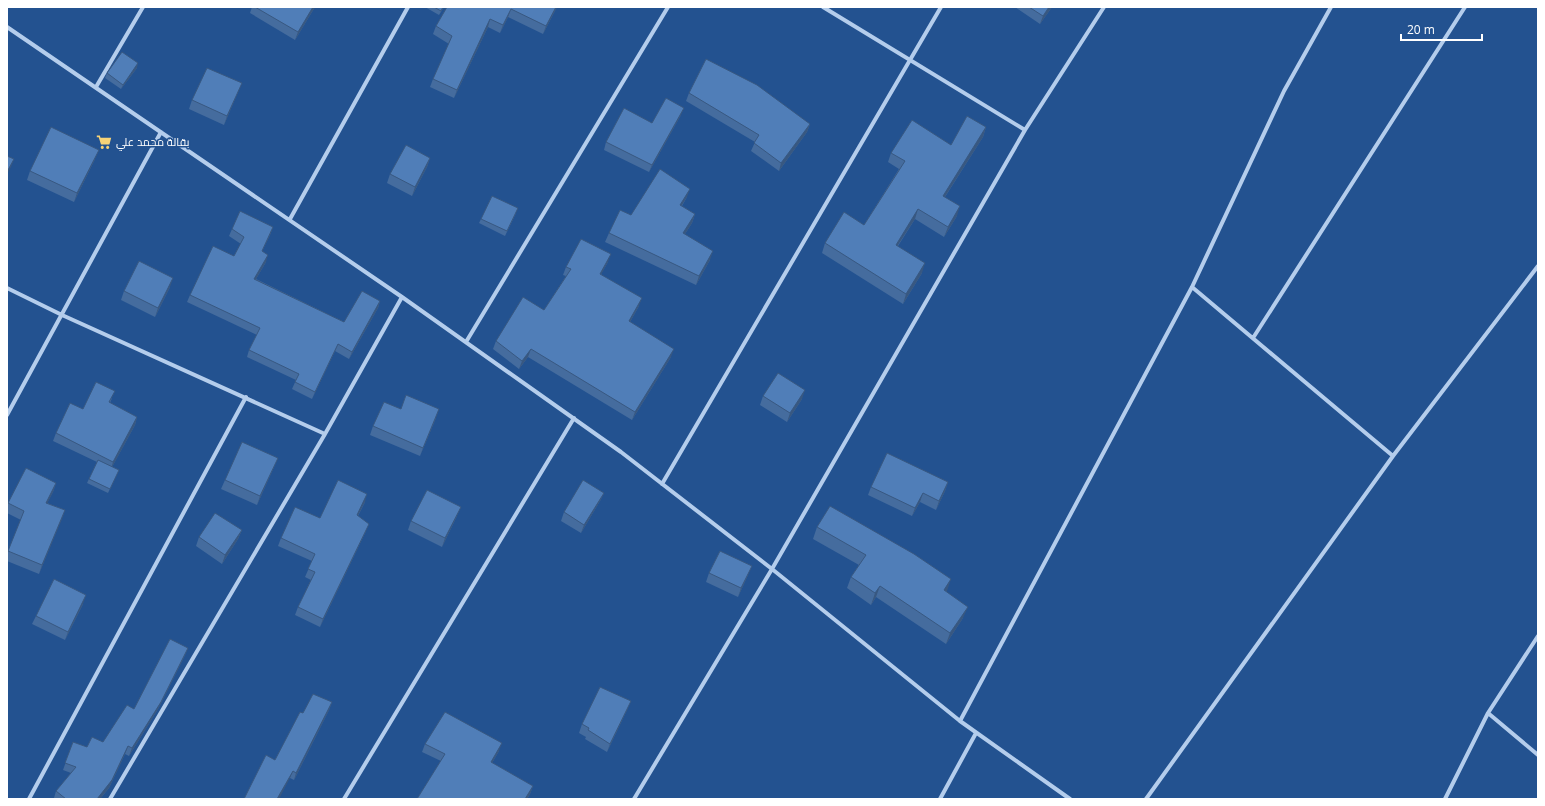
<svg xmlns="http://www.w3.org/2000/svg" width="1545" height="806" font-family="'Open Sans',Cairo,sans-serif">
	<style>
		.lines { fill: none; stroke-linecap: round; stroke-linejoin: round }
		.street { stroke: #b4cdec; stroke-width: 4 }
		.wall { fill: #456c9e }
		.shaded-wall { fill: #385881 }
		.building { fill: #507eb8; stroke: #385881 }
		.labels { text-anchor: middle; stroke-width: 3; stroke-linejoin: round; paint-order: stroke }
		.poi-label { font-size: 11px; fill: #fff; stroke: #235290; text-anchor: start }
	</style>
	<rect width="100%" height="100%" fill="#235290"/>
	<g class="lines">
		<!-- street -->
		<path class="street" d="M 823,7 L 1025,130
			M 7,27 L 402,297 L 621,452 L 772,569 L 960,721 L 1070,799
			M 96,87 L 143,7
			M 290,219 L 408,7
			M 1192,287 L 1393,456
			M 7,288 L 62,315 L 325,434
			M 1253,338 L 1465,7
			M 466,342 L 668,7
			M 7,415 L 161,132
			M 662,484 L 941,7
			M 1488,713 L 1538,755
			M 960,721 L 1192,287 L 1284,91 L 1331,7
			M 29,799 L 246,397
			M 110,799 L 325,434 L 402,297
			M 344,799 L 574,418
			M 634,799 L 772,569 L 1025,130 L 1104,7
			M 940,799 L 976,733
			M 1146,799 L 1393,456 L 1538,266
			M 1445,799 L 1488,713 L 1538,636"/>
	</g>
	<!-- wall -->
	<path class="wall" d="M 252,7 L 315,7 L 295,40 L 250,13 Z
		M 425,7 L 444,7 L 439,15 Z
		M 447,7 L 557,7 L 543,34 L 508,17 L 500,33 L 488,27 L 454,98 L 430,87 L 433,79 L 449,44 L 433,34 L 436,26 Z
		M 1015,7 L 1052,7 L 1040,24 Z
		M 137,68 L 121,89 L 105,78 L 107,73 Z
		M 238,92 L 224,125 L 189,109 L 192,100 Z
		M 689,93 L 810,124 L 807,132 L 779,171 L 751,151 L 755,142 L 686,101 Z
		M 681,115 L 649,172 L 604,150 L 606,142 L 652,123 Z
		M 986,127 L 983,137 L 945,197 L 957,216 L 944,237 L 915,219 L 898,246 L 922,273 L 903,304 L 822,253 L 825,243 L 864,225 L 899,169 L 888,162 L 891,153 L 951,145 Z
		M 430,158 L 427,167 L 412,196 L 387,183 L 390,174 Z
		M 95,159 L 74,202 L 27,180 L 30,171 Z
		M 687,197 L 682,206 L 695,214 L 692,223 L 685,234 L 710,260 L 696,285 L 605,242 L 609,233 L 631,215 Z
		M 516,213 L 505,236 L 479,223 L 481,219 Z
		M 273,227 L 270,235 L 262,251 L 266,262 L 256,279 L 344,322 L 380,301 L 378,308 L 349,359 L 335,351 L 312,399 L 292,389 L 296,380 L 247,357 L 249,350 L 257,335 L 187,302 L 190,295 L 234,256 L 241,244 L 229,236 L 232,229 Z
		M 608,262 L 601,274 L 639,306 L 630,322 L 671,357 L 632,420 L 528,357 L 519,369 L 493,349 L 496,341 L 544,310 L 566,276 L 563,275 L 566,267 Z
		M 170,287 L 155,317 L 121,300 L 124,291 Z
		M 763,396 L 802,399 L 787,422 L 760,405 Z
		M 112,398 L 110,403 L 137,417 L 135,425 L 112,467 L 119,470 L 108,493 L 87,483 L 97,462 L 53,441 L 56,433 L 83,409 Z
		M 401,409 L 436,418 L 420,456 L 370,435 L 373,426 Z
		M 278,458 L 274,467 L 257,505 L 221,489 L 225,480 Z
		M 948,482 L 945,491 L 936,510 L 920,502 L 912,516 L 868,495 L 871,487 Z
		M 56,483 L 53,492 L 47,503 L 65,510 L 39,574 L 7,561 L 7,555 L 21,520 L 7,513 L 7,506 L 8,503 Z
		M 604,493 L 600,501 L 581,533 L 561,521 L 564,512 Z
		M 365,502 L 358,516 L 366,531 L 320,627 L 295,615 L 298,607 L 311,580 L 305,577 L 312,561 L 278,546 L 281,538 L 320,518 Z
		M 457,516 L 442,547 L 408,530 L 411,521 Z
		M 817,527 L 947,591 L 946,592 L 963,618 L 946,644 L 876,597 L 871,605 L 847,588 L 851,577 L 859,565 L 813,539 Z
		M 242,530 L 238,539 L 222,564 L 196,546 L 199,537 Z
		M 709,573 L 748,575 L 738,597 L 706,582 Z
		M 83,604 L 65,640 L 32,624 L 36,616 Z
		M 188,648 L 185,655 L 158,709 L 129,756 L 125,754 L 109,788 L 100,799 L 54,799 L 54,798 L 56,791 L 71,773 L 63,770 L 73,742 L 87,747 L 103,742 L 134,709 Z
		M 631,701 L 627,710 L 607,752 L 585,739 L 586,737 L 579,733 L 582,724 Z
		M 332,702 L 329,710 L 294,780 L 290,778 L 275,760 L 303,713 Z
		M 425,744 L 499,751 L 492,763 L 533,786 L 530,794 L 527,799 L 417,799 L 441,761 L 422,752 Z"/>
	<!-- shaded-wall -->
	<path class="shaded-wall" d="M 313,7 L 315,7 L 295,40 L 298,32 Z
		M 556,7 L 557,7 L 543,34 L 546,26 Z
		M 1049,7 L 1052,7 L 1040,24 L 1043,16 Z
		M 511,9 L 508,17 L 500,33 L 503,25 Z
		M 490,19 L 488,27 L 454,98 L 457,90 Z
		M 138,63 L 137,68 L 121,89 L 123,85 Z
		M 242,83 L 238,92 L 224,125 L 227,116 Z
		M 684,108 L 681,115 L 649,172 L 652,165 Z
		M 810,124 L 807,132 L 779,171 L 781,163 Z
		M 986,127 L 983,137 L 939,206 L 943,196 Z
		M 99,150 L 95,159 L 74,202 L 77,193 Z
		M 430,158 L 427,167 L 412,196 L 415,187 Z
		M 14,159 L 11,167 L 7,174 L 7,172 Z
		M 690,189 L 687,197 L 677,213 L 680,205 Z
		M 960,206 L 957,216 L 944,237 L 948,227 Z
		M 918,209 L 915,219 L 892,254 L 896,245 Z
		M 695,214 L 692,223 L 680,242 L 683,233 Z
		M 273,227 L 270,235 L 259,258 L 262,251 Z
		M 713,251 L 710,260 L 696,285 L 699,276 Z
		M 611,254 L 608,262 L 597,282 L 600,274 Z
		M 268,255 L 266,262 L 252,286 L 254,279 Z
		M 925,263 L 922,273 L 903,304 L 906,294 Z
		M 173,278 L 170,287 L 155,317 L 158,308 Z
		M 642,298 L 639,306 L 626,329 L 629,321 Z
		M 380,301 L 378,308 L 349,359 L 352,352 Z
		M 338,344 L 335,351 L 312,399 L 315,392 Z
		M 531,349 L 528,357 L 519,369 L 522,361 Z
		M 674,349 L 671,357 L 632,420 L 635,412 Z
		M 805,390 L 802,399 L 787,422 L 790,413 Z
		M 439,409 L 436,418 L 420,456 L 423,448 Z
		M 137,417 L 135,425 L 111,469 L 113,462 Z
		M 278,458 L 274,467 L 257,505 L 260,496 Z
		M 948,482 L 945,491 L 936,510 L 939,501 Z
		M 56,483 L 53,492 L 43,512 L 46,503 Z
		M 604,493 L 600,501 L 581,533 L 584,525 Z
		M 923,493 L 920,502 L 912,516 L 915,508 Z
		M 367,494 L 365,502 L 354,523 L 357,515 Z
		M 461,507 L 457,516 L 442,547 L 445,538 Z
		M 65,510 L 62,519 L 39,574 L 42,565 Z
		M 369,524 L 366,531 L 320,627 L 323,619 Z
		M 242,530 L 238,539 L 222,564 L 225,555 Z
		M 752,566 L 748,575 L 738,597 L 741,588 Z
		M 951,579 L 947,591 L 939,602 L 944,590 Z
		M 880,586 L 876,597 L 871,605 L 875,593 Z
		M 86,595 L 83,604 L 65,640 L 68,632 Z
		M 968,607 L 963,618 L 946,644 L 950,633 Z
		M 188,648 L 185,655 L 158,709 L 129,756 L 132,748 Z
		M 631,701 L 627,710 L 607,752 L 610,744 Z
		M 332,702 L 329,710 L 294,780 L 296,773 Z
		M 502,743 L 499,751 L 488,770 L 491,762 Z
		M 128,746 L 125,754 L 109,788 L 100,799 L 97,799 Z
		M 293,771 L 290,778 L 279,799 L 277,799 Z
		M 533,786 L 530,794 L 527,799 L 525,799 Z"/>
	<!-- building -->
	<path class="building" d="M 255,7 L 313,7 L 298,32 Z
		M 434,7 L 443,7 L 441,11 Z
		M 447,7 L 556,7 L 546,26 L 511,9 L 503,25 L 490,19 L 457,90 L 433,79 L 452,36 L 436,26 Z
		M 1029,7 L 1049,7 L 1043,16 Z
		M 122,52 L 138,63 L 123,85 L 107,73 Z
		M 706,59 L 757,85 L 810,124 L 781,163 L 754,143 L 759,135 L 689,93 Z
		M 207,68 L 242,83 L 227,116 L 192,100 Z
		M 666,98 L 684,108 L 652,165 L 606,142 L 624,108 L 652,123 Z
		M 967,116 L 986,127 L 943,196 L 960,206 L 948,227 L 918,209 L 896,245 L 925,263 L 906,294 L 825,243 L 844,212 L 864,225 L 905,161 L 891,153 L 912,120 L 951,145 Z
		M 51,127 L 99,150 L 77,193 L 30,171 Z
		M 406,145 L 430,158 L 415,187 L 390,174 Z
		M 7,156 L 14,159 L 7,172 Z
		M 660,169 L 690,189 L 680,205 L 695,214 L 683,233 L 713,251 L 699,276 L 609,233 L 620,210 L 631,215 Z
		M 492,196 L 518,208 L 507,231 L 481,219 Z
		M 240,211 L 273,227 L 262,251 L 268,255 L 254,279 L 344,322 L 362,291 L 380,301 L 352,352 L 338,344 L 315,392 L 295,382 L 299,374 L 249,350 L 260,328 L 190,295 L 213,246 L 234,256 L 244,237 L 232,229 Z
		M 581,239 L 611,254 L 600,274 L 642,298 L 629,321 L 674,349 L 635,412 L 531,349 L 522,361 L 496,341 L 523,297 L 544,310 L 571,269 L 566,267 Z
		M 139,261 L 173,278 L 158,308 L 124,291 Z
		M 778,373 L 805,390 L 790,413 L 763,396 Z
		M 96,382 L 115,391 L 109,402 L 137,417 L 113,462 L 56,433 L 70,403 L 83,409 Z
		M 406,395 L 439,409 L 423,448 L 373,426 L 384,402 L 401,409 Z
		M 242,442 L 278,458 L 260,496 L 225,480 Z
		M 887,453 L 948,482 L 939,501 L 923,493 L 915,508 L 871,487 Z
		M 98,460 L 119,470 L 110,489 L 89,479 Z
		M 26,468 L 56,483 L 46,503 L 65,510 L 42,565 L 8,551 L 24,511 L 8,503 Z
		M 338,480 L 367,494 L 357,515 L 369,524 L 323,619 L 298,607 L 315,572 L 308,569 L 315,554 L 281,538 L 295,507 L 320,518 Z
		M 583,480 L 604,493 L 584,525 L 564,512 Z
		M 427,490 L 461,507 L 445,538 L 411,521 Z
		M 830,506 L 914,554 L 951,579 L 944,590 L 968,607 L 950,633 L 880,586 L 875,593 L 851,577 L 866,555 L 817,527 Z
		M 215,513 L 242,530 L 225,555 L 199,537 Z
		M 720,551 L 752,566 L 741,588 L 709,573 Z
		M 54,579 L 86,595 L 68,632 L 36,616 Z
		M 170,639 L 188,648 L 161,702 L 132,748 L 128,746 L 112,780 L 97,799 L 66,799 L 56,791 L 76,767 L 65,763 L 73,742 L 87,747 L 92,737 L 103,742 L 127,705 L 134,709 Z
		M 600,687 L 631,701 L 610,744 L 588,730 L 589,728 L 582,724 Z
		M 313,694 L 332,702 L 296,773 L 293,771 L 277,799 L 244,799 L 266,755 L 275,760 L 300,712 L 303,713 Z
		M 445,712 L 502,743 L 491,762 L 533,786 L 525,799 L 417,799 L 445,754 L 425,744 Z"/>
	<!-- icons -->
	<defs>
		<g id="supermarket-bare" transform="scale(1.2)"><path d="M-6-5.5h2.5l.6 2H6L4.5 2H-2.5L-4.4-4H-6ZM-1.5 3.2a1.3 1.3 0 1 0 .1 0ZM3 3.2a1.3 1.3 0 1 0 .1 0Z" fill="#f7d377" stroke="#235290" stroke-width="2.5" paint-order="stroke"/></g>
	</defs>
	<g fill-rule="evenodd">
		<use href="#supermarket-bare" x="104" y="142"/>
	</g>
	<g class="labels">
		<!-- poi labels -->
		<g class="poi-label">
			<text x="116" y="146">بقالة محمد علي</text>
		</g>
	</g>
	<!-- border -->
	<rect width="1545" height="806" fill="none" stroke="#ffffff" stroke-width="16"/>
	<!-- scale -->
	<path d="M1401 34v6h81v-6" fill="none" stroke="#ffffff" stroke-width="2"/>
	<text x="1407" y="34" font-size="12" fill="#ffffff" stroke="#235290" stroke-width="3" paint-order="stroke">20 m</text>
</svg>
